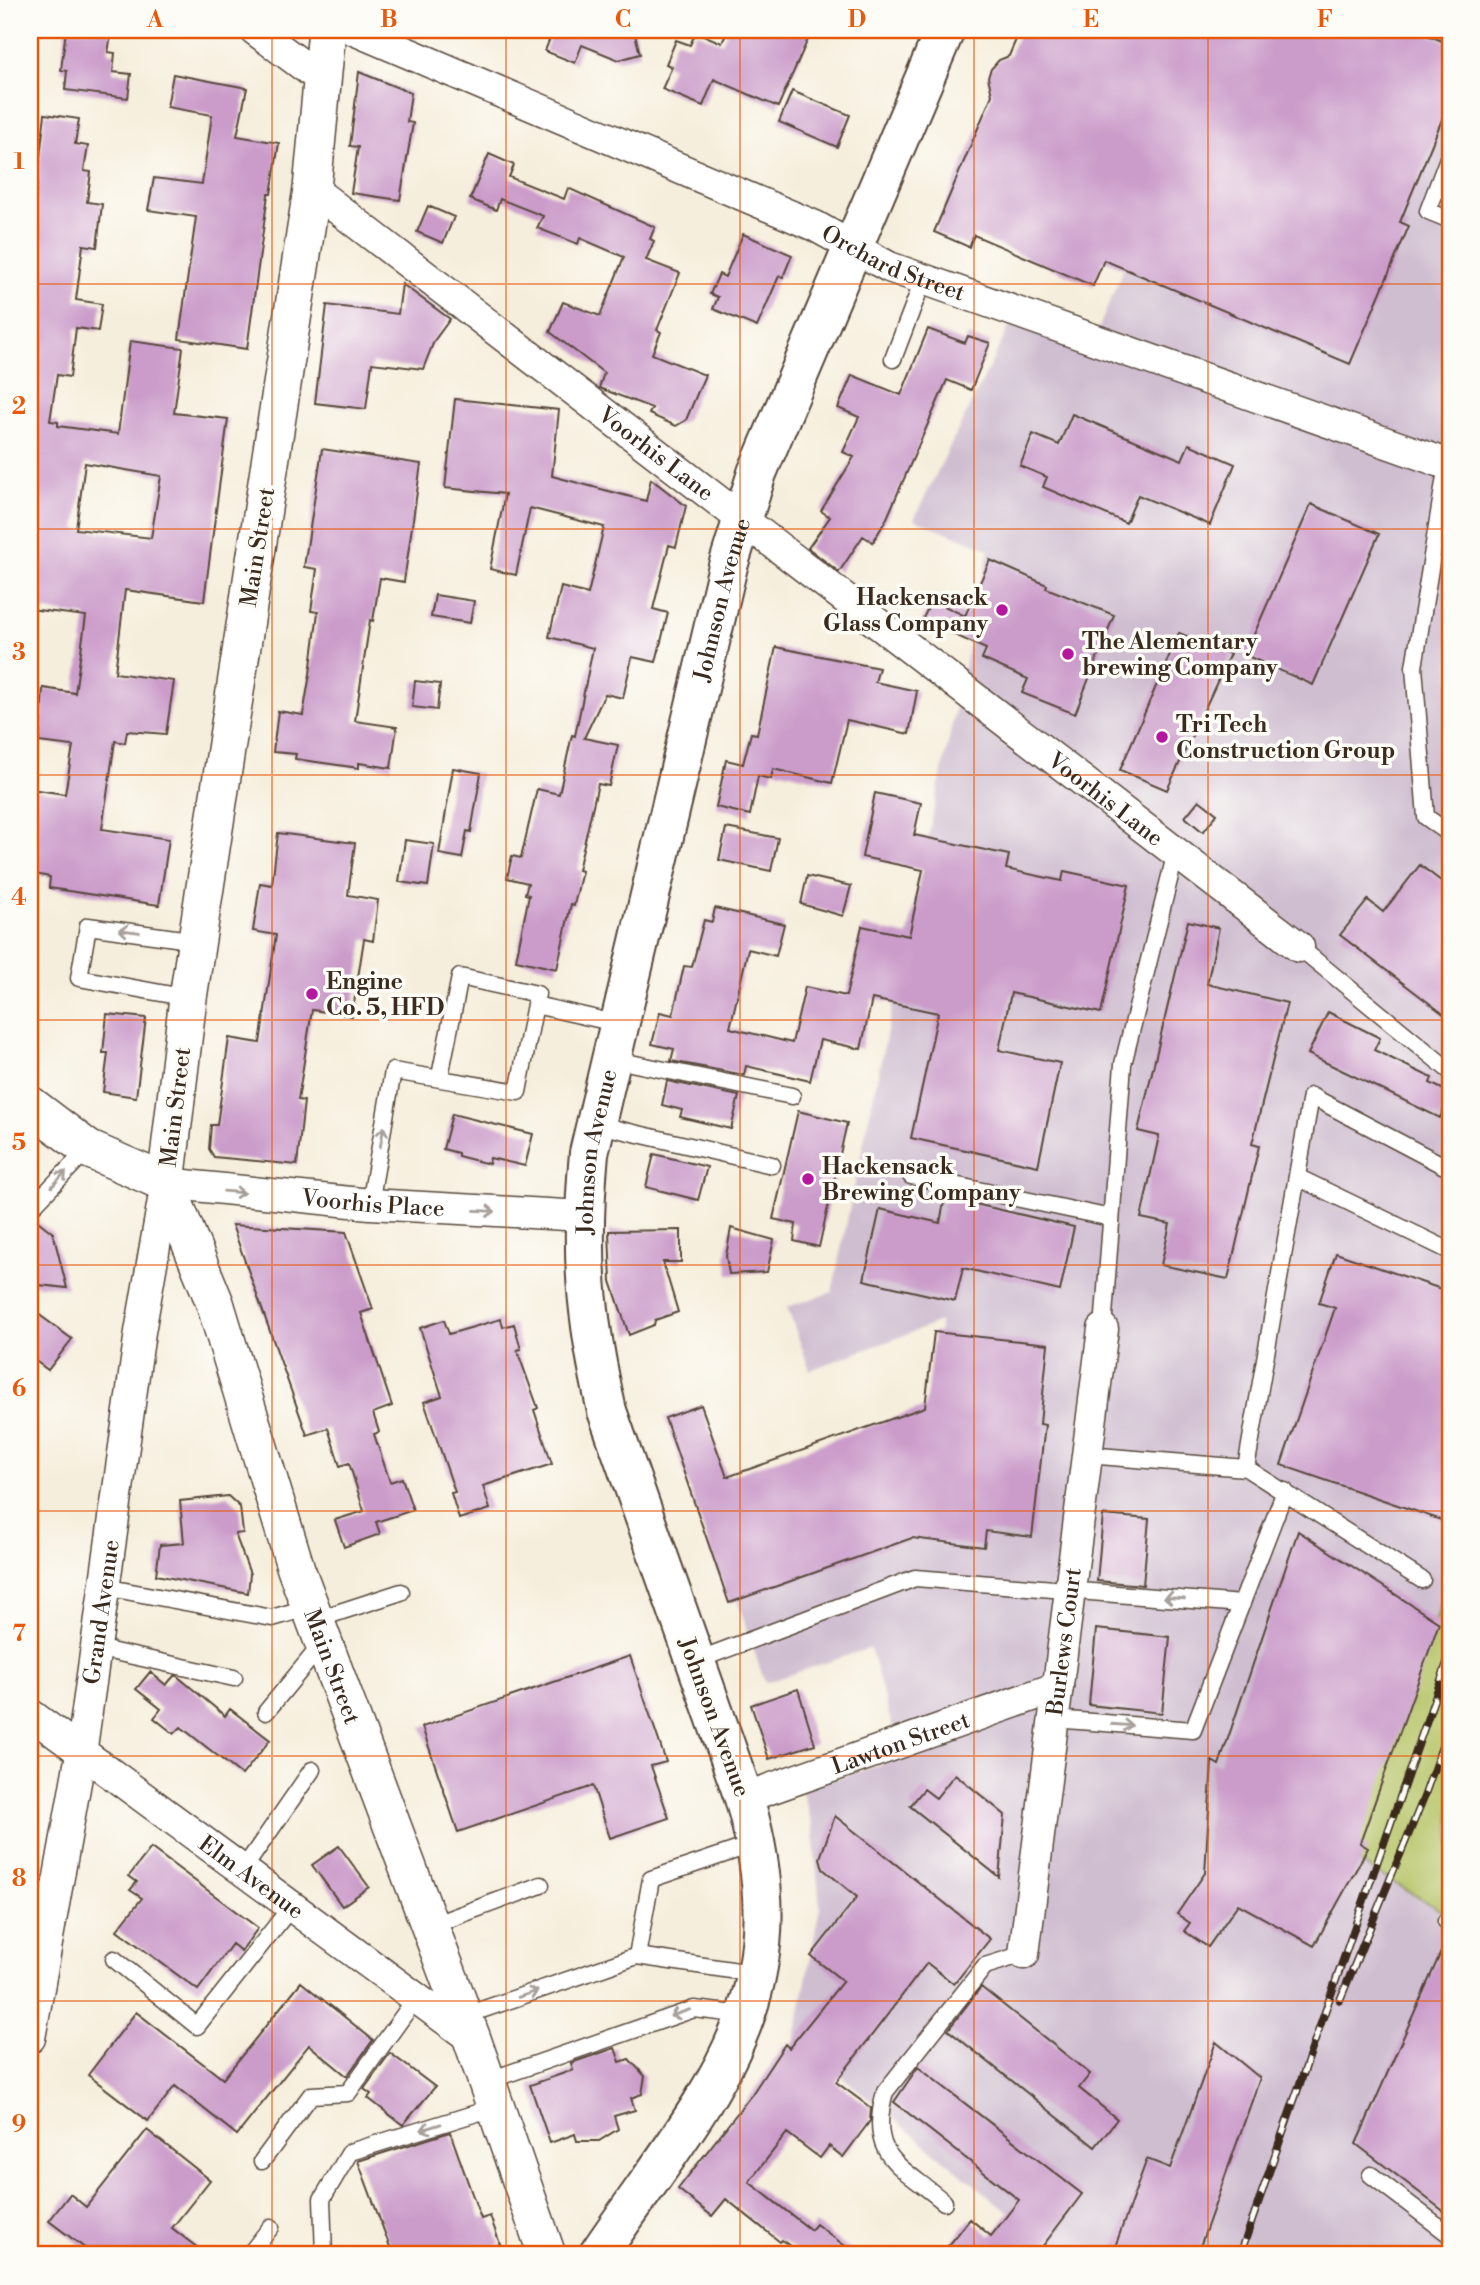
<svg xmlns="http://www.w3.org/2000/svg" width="1480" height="2285" font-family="'Libre Bodoni',serif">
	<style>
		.industrial { fill: #cfbdd0 }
		.green { fill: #b4c264; stroke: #787641; stroke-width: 2 }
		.building { fill: #cb9cca; fill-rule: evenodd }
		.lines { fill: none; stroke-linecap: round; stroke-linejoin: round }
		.service-casing { stroke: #57473a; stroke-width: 19 }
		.minor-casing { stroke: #57473a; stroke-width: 33 }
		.tertiary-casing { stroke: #57473a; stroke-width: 40 }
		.secondary-casing { stroke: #57473a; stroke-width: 42 }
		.service { stroke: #fff; stroke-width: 16 }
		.minor { stroke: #fff; stroke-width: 30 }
		.tertiary { stroke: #fff; stroke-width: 37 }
		.secondary { stroke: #fff; stroke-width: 38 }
		.rail-casing { stroke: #3b2a1e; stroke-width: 8 }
		.rail { stroke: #fdfcf7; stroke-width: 5; stroke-dasharray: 16; stroke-linecap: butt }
		.oneway { stroke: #a79f9a }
		.grid { fill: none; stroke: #e8590c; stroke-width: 2; stroke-opacity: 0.55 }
		.poi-dot { fill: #b5179e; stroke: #fdfcf7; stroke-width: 2.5 }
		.labels { text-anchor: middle; stroke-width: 7; stroke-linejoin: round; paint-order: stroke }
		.street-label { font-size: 23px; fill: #3b2a1e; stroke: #fdfcf7 }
		.poi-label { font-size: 23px; font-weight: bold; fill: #3b2a1e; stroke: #fdfcf7; text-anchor: start }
		.neatline { fill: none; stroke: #e8590c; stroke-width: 2.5 }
		.grid-label { font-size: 23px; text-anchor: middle; font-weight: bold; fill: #e8590c }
	</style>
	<rect width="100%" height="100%" fill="#fdfcf7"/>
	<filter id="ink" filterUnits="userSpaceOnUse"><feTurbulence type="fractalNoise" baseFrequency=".0143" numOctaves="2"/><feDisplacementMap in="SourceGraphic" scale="14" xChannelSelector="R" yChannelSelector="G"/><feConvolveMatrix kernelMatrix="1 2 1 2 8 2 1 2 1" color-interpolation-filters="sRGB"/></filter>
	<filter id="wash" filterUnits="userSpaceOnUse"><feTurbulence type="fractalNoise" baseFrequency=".00686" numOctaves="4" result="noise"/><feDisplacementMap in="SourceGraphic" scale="28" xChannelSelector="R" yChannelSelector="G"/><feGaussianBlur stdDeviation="1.57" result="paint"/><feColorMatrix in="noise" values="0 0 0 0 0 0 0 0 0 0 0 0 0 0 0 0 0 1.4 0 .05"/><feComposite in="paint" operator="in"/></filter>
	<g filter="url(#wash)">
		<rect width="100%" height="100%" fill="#f6eedc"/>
		<!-- industrial -->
		<path class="industrial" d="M 1222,30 L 1450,30 L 1450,2255 L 1061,2255 L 795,2038 L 820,1907 L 812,1823 L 801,1790 L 901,1758 L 870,1648 L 765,1683 L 701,1494 L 937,1413 L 940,1322 L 810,1370 L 787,1307 L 832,1292 L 989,549 L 914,519 L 1018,309 L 1093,342 Z"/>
		<!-- green -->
		<path class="green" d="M 1450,1581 L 1450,1916 L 1347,1855 Z"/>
		<g id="blocks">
			<!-- building -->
			<path class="building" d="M 66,30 L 112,30 L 108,52 L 115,53 L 113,72 L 131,74 L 128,98 L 65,90 L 67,71 L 61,70 Z
				M 547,30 L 634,30 L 640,54 L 619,60 L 582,45 L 575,63 L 545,51 L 552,33 Z
				M 728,30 L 812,30 L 778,107 L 714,79 L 703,106 L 662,89 L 672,67 L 666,64 L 676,40 L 690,45 L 696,32 L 722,43 Z
				M 1020,30 L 1415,30 L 1450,44 L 1450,100 L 1400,222 L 1409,226 L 1350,364 L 1104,260 L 1093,286 L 974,235 L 969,247 L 934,232 L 992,95 L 988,77 L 991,69 L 999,60 L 1009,56 Z
				M 359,72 L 411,93 L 407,122 L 413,123 L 400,200 L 351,193 L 358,147 L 350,146 Z
				M 173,74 L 247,88 L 237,136 L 279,143 L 271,194 L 268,194 L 247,349 L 179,339 L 196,217 L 148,210 L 154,178 L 202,184 L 212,115 L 167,107 Z
				M 792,91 L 850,115 L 837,147 L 779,122 Z
				M 45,114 L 79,119 L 75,144 L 88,146 L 84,171 L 91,172 L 87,202 L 102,204 L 97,247 L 83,245 L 76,300 L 102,304 L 98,331 L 76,328 L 70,377 L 57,375 L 50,421 L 58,422 L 58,426 L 118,434 L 130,341 L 183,348 L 174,413 L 228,419 L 204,601 L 125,590 L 115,673 L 174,681 L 166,734 L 127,731 L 125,743 L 115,741 L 102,829 L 169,839 L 159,905 L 49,888 L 50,877 L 30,873 L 30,789 L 65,794 L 73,746 L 39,742 L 43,688 L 75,693 L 86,616 L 30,609 L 30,241 ZM 85,463 L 161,476 L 151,538 L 76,529 Z
				M 489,154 L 514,165 L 509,177 L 564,199 L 568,188 L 655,227 L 650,239 L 654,241 L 646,260 L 680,273 L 657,330 L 661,332 L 652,354 L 705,375 L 686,420 L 676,426 L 649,414 L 652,408 L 599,388 L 604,373 L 550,332 L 563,302 L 600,316 L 624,257 L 580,238 L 578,244 L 537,228 L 543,216 L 500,199 L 496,210 L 470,199 Z
				M 428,206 L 454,217 L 443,243 L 417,232 Z
				M 743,234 L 792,255 L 783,277 L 779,276 L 757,327 L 713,309 L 718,297 L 710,294 L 719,274 L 725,277 Z
				M 402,284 L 450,319 L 434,341 L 423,369 L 372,363 L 366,409 L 315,403 L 327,305 L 398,314 Z
				M 928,329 L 965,343 L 968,336 L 990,343 L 971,390 L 947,380 L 887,518 L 873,542 L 863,536 L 839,572 L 808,548 L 830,517 L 821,511 L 854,457 L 843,452 L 859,417 L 838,408 L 852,375 L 901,395 Z
				M 455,399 L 559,410 L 552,476 L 646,501 L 651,479 L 686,506 L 676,547 L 669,545 L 653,609 L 668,613 L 656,662 L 632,657 L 623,698 L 605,694 L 584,738 L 618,745 L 609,786 L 598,784 L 578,870 L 582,871 L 574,905 L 571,904 L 557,969 L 516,960 L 529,895 L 525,894 L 528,883 L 507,878 L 512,856 L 521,858 L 537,789 L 559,794 L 572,735 L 575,736 L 593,648 L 549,637 L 561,587 L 588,594 L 604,527 L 530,508 L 516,575 L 490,569 L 505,494 L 445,488 Z
				M 1072,414 L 1182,460 L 1189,444 L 1235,464 L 1210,525 L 1138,495 L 1126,523 L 1043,487 L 1047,477 L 1020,466 L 1033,434 L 1059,445 Z
				M 322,449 L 421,464 L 404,582 L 380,578 L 373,621 L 370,620 L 355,721 L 397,727 L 391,768 L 359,763 L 359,768 L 295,759 L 296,754 L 273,752 L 278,711 L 303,715 L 310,674 L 318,612 L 311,611 L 317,569 L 304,567 Z
				M 1311,504 L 1379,534 L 1313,685 L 1245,655 Z
				M 990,560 L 1047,585 L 1046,588 L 1114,615 L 1075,714 L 1022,693 L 1028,679 L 982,659 L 986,649 L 922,620 L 932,600 L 965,616 Z
				M 435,595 L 474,601 L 470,623 L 431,617 Z
				M 1179,633 L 1230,654 L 1167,790 L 1120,770 Z
				M 776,647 L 879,668 L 875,682 L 917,691 L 909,734 L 847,720 L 832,783 L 773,769 L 771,779 L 758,776 L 750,815 L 716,807 L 726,760 L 743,764 L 751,733 L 757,734 Z
				M 415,681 L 440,684 L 437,710 L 412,707 Z
				M 453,768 L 481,773 L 471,832 L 467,831 L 462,858 L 439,854 Z
				M 875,793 L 921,803 L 914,835 L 1009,855 L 1006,869 L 1062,881 L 1064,871 L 1129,885 L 1101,1013 L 1011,993 L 999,1050 L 1060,1063 L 1038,1166 L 911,1138 L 938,1013 L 872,999 L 861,1049 L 820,1040 L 810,1081 L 746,1066 L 744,1075 L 671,1061 L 674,1049 L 652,1044 L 660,1012 L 673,1015 L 684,966 L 692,967 L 704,920 L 712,922 L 715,908 L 784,924 L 776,956 L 748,949 L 730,1028 L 792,1043 L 805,987 L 846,996 L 862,926 L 909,936 L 923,870 L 862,857 Z
				M 1199,800 L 1217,814 L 1203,832 L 1185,817 Z
				M 726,828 L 778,838 L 771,871 L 719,860 Z
				M 278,833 L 355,843 L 348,895 L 378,900 L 373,941 L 364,939 L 352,1016 L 312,1010 L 298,1100 L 304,1101 L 297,1165 L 214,1157 L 209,1149 L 211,1125 L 217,1125 L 229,1038 L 260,1043 L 276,935 L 253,931 L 260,883 L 272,885 Z
				M 405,840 L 434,844 L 428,886 L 399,882 Z
				M 1420,865 L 1450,888 L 1450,1019 L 1340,935 L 1368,900 L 1383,912 Z
				M 807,876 L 851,886 L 843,916 L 801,904 Z
				M 1188,921 L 1219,928 L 1207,984 L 1287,1003 L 1252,1144 L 1259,1146 L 1228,1279 L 1161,1265 L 1170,1224 L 1141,1218 L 1159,1136 L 1138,1131 Z
				M 1328,1012 L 1380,1038 L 1374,1050 L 1432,1078 L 1430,1083 L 1450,1093 L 1440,1118 L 1308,1054 Z
				M 107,1014 L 146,1018 L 136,1097 L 103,1092 L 108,1053 L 103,1053 Z
				M 667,1081 L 739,1096 L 731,1129 L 680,1117 L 682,1110 L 662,1105 Z
				M 798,1111 L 847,1123 L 819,1247 L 794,1241 L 796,1224 L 773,1219 Z
				M 452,1114 L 533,1134 L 525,1166 L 490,1158 L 489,1164 L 458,1156 L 458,1153 L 443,1149 Z
				M 654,1154 L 707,1167 L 698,1200 L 646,1187 Z
				M 945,1197 L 1074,1227 L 1060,1291 L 963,1268 L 955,1301 L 864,1280 L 880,1209 L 940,1223 Z
				M 34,1218 L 53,1233 L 67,1288 L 30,1284 L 30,1219 Z
				M 232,1225 L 346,1232 L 373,1309 L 361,1313 L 392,1406 L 373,1413 L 379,1432 L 374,1434 L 390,1482 L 402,1478 L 413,1510 L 376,1522 L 380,1534 L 344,1547 L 335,1520 L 364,1511 L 349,1463 L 340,1466 L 328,1428 L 307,1435 Z
				M 731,1228 L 774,1240 L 767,1272 L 729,1274 L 726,1256 Z
				M 681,1230 L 681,1262 L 663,1262 L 678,1312 L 655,1320 L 654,1325 L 629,1335 L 611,1281 L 609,1231 Z
				M 1336,1253 L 1450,1292 L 1450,1523 L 1281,1465 L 1335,1308 L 1319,1303 Z
				M 30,1308 L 72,1339 L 48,1370 L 30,1357 Z
				M 501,1319 L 503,1327 L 514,1324 L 521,1349 L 517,1350 L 538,1408 L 534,1410 L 552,1464 L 483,1486 L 490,1509 L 459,1519 L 451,1493 L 455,1492 L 424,1402 L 442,1396 L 420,1328 L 444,1320 L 449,1334 Z
				M 934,1332 L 1048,1344 L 1040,1424 L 1045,1425 L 1032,1537 L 986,1531 L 984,1547 L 912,1538 L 729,1603 L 665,1418 L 701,1405 L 727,1477 L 925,1407 Z
				M 228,1496 L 240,1507 L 243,1533 L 235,1534 L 250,1574 L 248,1593 L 156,1575 L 160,1545 L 184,1543 L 180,1501 Z
				M 1103,1515 L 1149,1519 L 1143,1585 L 1097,1581 Z
				M 1298,1531 L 1439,1623 L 1360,1843 L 1368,1848 L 1314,1946 L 1238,1904 L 1208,1947 L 1184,1931 L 1190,1923 L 1177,1914 L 1205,1873 L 1212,1761 L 1219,1765 Z
				M 1096,1629 L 1170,1637 L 1162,1713 L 1089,1705 Z
				M 630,1656 L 666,1762 L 651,1766 L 669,1818 L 610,1838 L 593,1786 L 458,1832 L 422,1727 Z
				M 150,1672 L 166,1685 L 174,1676 L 177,1676 L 225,1716 L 230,1709 L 270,1740 L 242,1775 L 181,1727 L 174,1734 L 154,1718 L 161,1709 L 136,1689 Z
				M 798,1689 L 815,1744 L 769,1759 L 751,1705 Z
				M 955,1774 L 1005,1815 L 999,1877 L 910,1806 L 924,1789 L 936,1798 Z
				M 835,1816 L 990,1939 L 954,1984 L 927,1963 L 836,2082 L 871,2108 L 870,2121 L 843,2157 L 829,2146 L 820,2158 L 787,2133 L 749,2182 L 811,2230 L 816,2224 L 857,2255 L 792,2255 L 795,2250 L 782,2240 L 780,2242 L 726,2199 L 712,2216 L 678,2189 L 752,2094 L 785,2044 L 789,2048 L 843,1981 L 811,1956 L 857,1897 L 823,1869 L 820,1858 Z
				M 339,1846 L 369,1887 L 342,1906 L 312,1865 Z
				M 151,1848 L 258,1928 L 241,1951 L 232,1944 L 198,1990 L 117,1930 L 142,1898 L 130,1890 L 137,1882 L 129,1876 Z
				M 1449,1934 L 1450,1934 L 1450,2216 L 1356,2144 Z
				M 301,1982 L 373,2040 L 347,2076 L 309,2045 L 237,2135 L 175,2086 L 148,2121 L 88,2075 L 136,2012 L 223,2079 Z
				M 981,1987 L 1090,2074 L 1079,2088 L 1117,2119 L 1095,2147 L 948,2030 Z
				M 1216,2042 L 1260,2078 L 1197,2255 L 1112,2255 L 1147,2159 L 1170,2168 Z
				M 615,2048 L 620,2062 L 629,2059 L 645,2076 L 642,2094 L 631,2098 L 635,2110 L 614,2116 L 618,2129 L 599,2141 L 577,2141 L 575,2134 L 550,2143 L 530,2085 L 573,2070 L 571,2063 Z
				M 390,2053 L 435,2087 L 403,2125 L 368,2098 L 371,2094 L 364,2089 Z
				M 918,2067 L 1082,2194 L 1036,2255 L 941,2255 L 970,2219 L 991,2236 L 1019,2200 L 894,2102 Z
				M 147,2130 L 210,2180 L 172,2228 L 207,2255 L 94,2255 L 49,2221 L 70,2194 L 86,2207 Z
				M 450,2132 L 481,2219 L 490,2216 L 500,2244 L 495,2246 L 498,2255 L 393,2255 L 358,2161 Z"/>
		</g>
	</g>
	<g filter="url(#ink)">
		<use href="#blocks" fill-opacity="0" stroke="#57473a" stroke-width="2"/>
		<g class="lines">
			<!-- service casing -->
			<g class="service-casing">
				<path id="service" d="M 1450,153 L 1428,211 L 1450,220
					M 893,359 L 924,278
					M 1447,464 L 1414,667 L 1426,817 L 1450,834
					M 1299,947 L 1450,1071
					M 188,998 L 79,978 L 88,926 L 197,941
					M 535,1005 L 620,1024
					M 611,1059 L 792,1096
					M 595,1124 L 772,1165
					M 911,1176 L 1111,1218
					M 1297,1177 L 1450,1251
					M 370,1204 L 393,1071 L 518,1092 L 537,994 L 460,977 L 440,1076
					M 30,1209 L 88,1149
					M 1103,1329 L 1123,1064 L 1176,852
					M 1087,1455 L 1246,1468 L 1311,1096 L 1450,1169
					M 1246,1468 L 1422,1580
					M 104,1587 L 272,1618 L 310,1607
					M 315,1620 L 401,1592
					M 96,1648 L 234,1678
					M 695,1661 L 915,1578 L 1242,1604
					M 266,1712 L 322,1644
					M 1054,1719 L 1193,1730 L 1285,1491
					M 242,1871 L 312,1770
					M 1446,1921 L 1450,1924
					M 430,1926 L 541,1885
					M 637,1956 L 651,1879 L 754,1844
					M 114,1959 L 197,2026 L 291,1907
					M 464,2016 L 637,1956 L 758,1974
					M 487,2081 L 694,2009 L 745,2015
					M 262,2161 L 311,2095 L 348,2093 L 416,1998
					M 1371,2175 L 1450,2235
					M 944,2202 C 899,2164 867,2157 885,2092 L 985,1966 L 1024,1954
					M 249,2255 L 271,2227
					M 324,2255 L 322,2199 L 350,2152 L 496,2107"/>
			</g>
			<!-- minor casing -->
			<g class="minor-casing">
				<g id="minor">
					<path d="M 255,30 L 321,79"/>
					<path id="s1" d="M 354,30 L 815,226 L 889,267 L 1447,464"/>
					<path id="s2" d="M 312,189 L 1299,947"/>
					<path id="s3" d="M 30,1714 L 472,2039"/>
					<path id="s4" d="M 744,1798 L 1058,1687"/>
					<path id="s5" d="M 1024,1954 L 1103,1329"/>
					<path id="s6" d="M 30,2038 L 81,1754 L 140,1332 L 166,1183 L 370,1204 L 583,1216"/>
				</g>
			</g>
			<!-- tertiary casing -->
			<g class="tertiary-casing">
				<g id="tertiary">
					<path id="s7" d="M 327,30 L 312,189 L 188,998 L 166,1183 L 215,1303 L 296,1569 L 472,2039 L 547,2255"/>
					<path d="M 30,1105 L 88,1149 L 166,1183"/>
				</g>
			</g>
			<!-- secondary casing -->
			<g class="secondary-casing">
				<g id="secondary">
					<path id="s8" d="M 598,2255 C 705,2096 805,2003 744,1798 L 607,1411 C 585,1316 580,1250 589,1153 L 728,566 L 757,473 L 945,30"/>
				</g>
			</g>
			<!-- service -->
			<use href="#service" class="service"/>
			<!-- minor -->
			<use href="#minor" class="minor"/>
			<!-- tertiary -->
			<use href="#tertiary" class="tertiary"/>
			<!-- secondary -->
			<use href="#secondary" class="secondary"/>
			<!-- rail casing -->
			<g class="rail-casing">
				<path id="rail" d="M 1340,2000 L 1424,1797 L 1450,1724
					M 1240,2255 L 1450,1654"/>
			</g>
			<!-- rail -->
			<use href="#rail" class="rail"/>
		</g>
		<!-- one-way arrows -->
		<defs><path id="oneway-shaft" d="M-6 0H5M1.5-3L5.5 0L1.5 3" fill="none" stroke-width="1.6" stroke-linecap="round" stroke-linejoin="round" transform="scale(1.75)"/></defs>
		<g class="oneway">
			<use href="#oneway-shaft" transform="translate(129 931) rotate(-172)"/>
			<use href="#oneway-shaft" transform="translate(382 1137) rotate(-80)"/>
			<use href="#oneway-shaft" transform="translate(59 1179) rotate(-47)"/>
			<use href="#oneway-shaft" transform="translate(234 1192) rotate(5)"/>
			<use href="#oneway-shaft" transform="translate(485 1211) rotate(3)"/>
			<use href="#oneway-shaft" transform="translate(1174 1598) rotate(-175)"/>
			<use href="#oneway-shaft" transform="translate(1122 1725) rotate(4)"/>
			<use href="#oneway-shaft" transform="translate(528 1994) rotate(-19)"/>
			<use href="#oneway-shaft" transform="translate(680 2013) rotate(161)"/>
			<use href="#oneway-shaft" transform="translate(431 2127) rotate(163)"/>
		</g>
	</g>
	<!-- grid -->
	<path class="grid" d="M 272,30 L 272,2255M 506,30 L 506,2255M 740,30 L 740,2255M 974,30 L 974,2255M 1208,30 L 1208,2255M 30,284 L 1450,284M 30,529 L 1450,529M 30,775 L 1450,775M 30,1020 L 1450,1020M 30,1265 L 1450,1265M 30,1511 L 1450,1511M 30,1756 L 1450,1756M 30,2001 L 1450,2001"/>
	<!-- markers -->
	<g class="poi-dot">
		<circle cx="1002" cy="610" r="7"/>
		<circle cx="1068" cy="654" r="7"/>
		<circle cx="1162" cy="737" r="7"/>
		<circle cx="312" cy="994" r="7"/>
		<circle cx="808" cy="1179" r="7"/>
	</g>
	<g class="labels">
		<!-- street labels -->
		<g class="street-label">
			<text dy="8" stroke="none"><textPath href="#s1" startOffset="588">Orchard Street</textPath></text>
			<text dy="8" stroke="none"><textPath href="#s2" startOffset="434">Voorhis Lane</textPath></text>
			<text transform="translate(257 547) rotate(-81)" y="8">Main Street</text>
			<text dy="8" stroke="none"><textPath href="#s8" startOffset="1743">Johnson Avenue</textPath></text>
			<text dy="8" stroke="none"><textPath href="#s2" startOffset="1001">Voorhis Lane</textPath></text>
			<text transform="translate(175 1107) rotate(-83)" y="8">Main Street</text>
			<text dy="8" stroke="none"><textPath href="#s8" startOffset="1176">Johnson Avenue</textPath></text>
			<text dy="8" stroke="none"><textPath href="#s6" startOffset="1074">Voorhis Place</textPath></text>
			<text dy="8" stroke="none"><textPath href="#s6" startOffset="432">Grand Avenue</textPath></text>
			<text dy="8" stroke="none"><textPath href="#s5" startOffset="315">Burlews Court</textPath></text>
			<text dy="8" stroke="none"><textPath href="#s7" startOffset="1676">Main Street</textPath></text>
			<text transform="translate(715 1717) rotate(70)" y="8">Johnson Avenue</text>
			<text dy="8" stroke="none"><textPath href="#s4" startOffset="166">Lawton Street</textPath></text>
			<text dy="8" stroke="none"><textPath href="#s3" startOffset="275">Elm Avenue</textPath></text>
		</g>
		<!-- poi labels -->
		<g class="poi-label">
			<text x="988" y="605" text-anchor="end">Hackensack<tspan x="988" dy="26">Glass Company</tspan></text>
			<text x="1082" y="649">The Alementary<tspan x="1082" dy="26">brewing Company</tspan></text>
			<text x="1176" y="732">Tri Tech<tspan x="1176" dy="26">Construction Group</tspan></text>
			<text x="326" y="989">Engine<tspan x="326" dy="26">Co. 5, HFD</tspan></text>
			<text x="822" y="1174">Hackensack<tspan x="822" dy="26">Brewing Company</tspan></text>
		</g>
	</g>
	<!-- margin -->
	<rect width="1480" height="2285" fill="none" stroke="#fdfcf7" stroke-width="77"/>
	<rect x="38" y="38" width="1404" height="2208" class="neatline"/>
	<g class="grid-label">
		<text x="155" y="27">A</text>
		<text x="389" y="27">B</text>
		<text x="623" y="27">C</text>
		<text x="857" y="27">D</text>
		<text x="1091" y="27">E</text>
		<text x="1325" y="27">F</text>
		<text x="19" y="169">1</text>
		<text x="19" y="414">2</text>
		<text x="19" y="660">3</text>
		<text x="19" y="905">4</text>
		<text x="19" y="1150">5</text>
		<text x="19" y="1396">6</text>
		<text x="19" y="1641">7</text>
		<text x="19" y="1886">8</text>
		<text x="19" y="2132">9</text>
	</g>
</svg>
